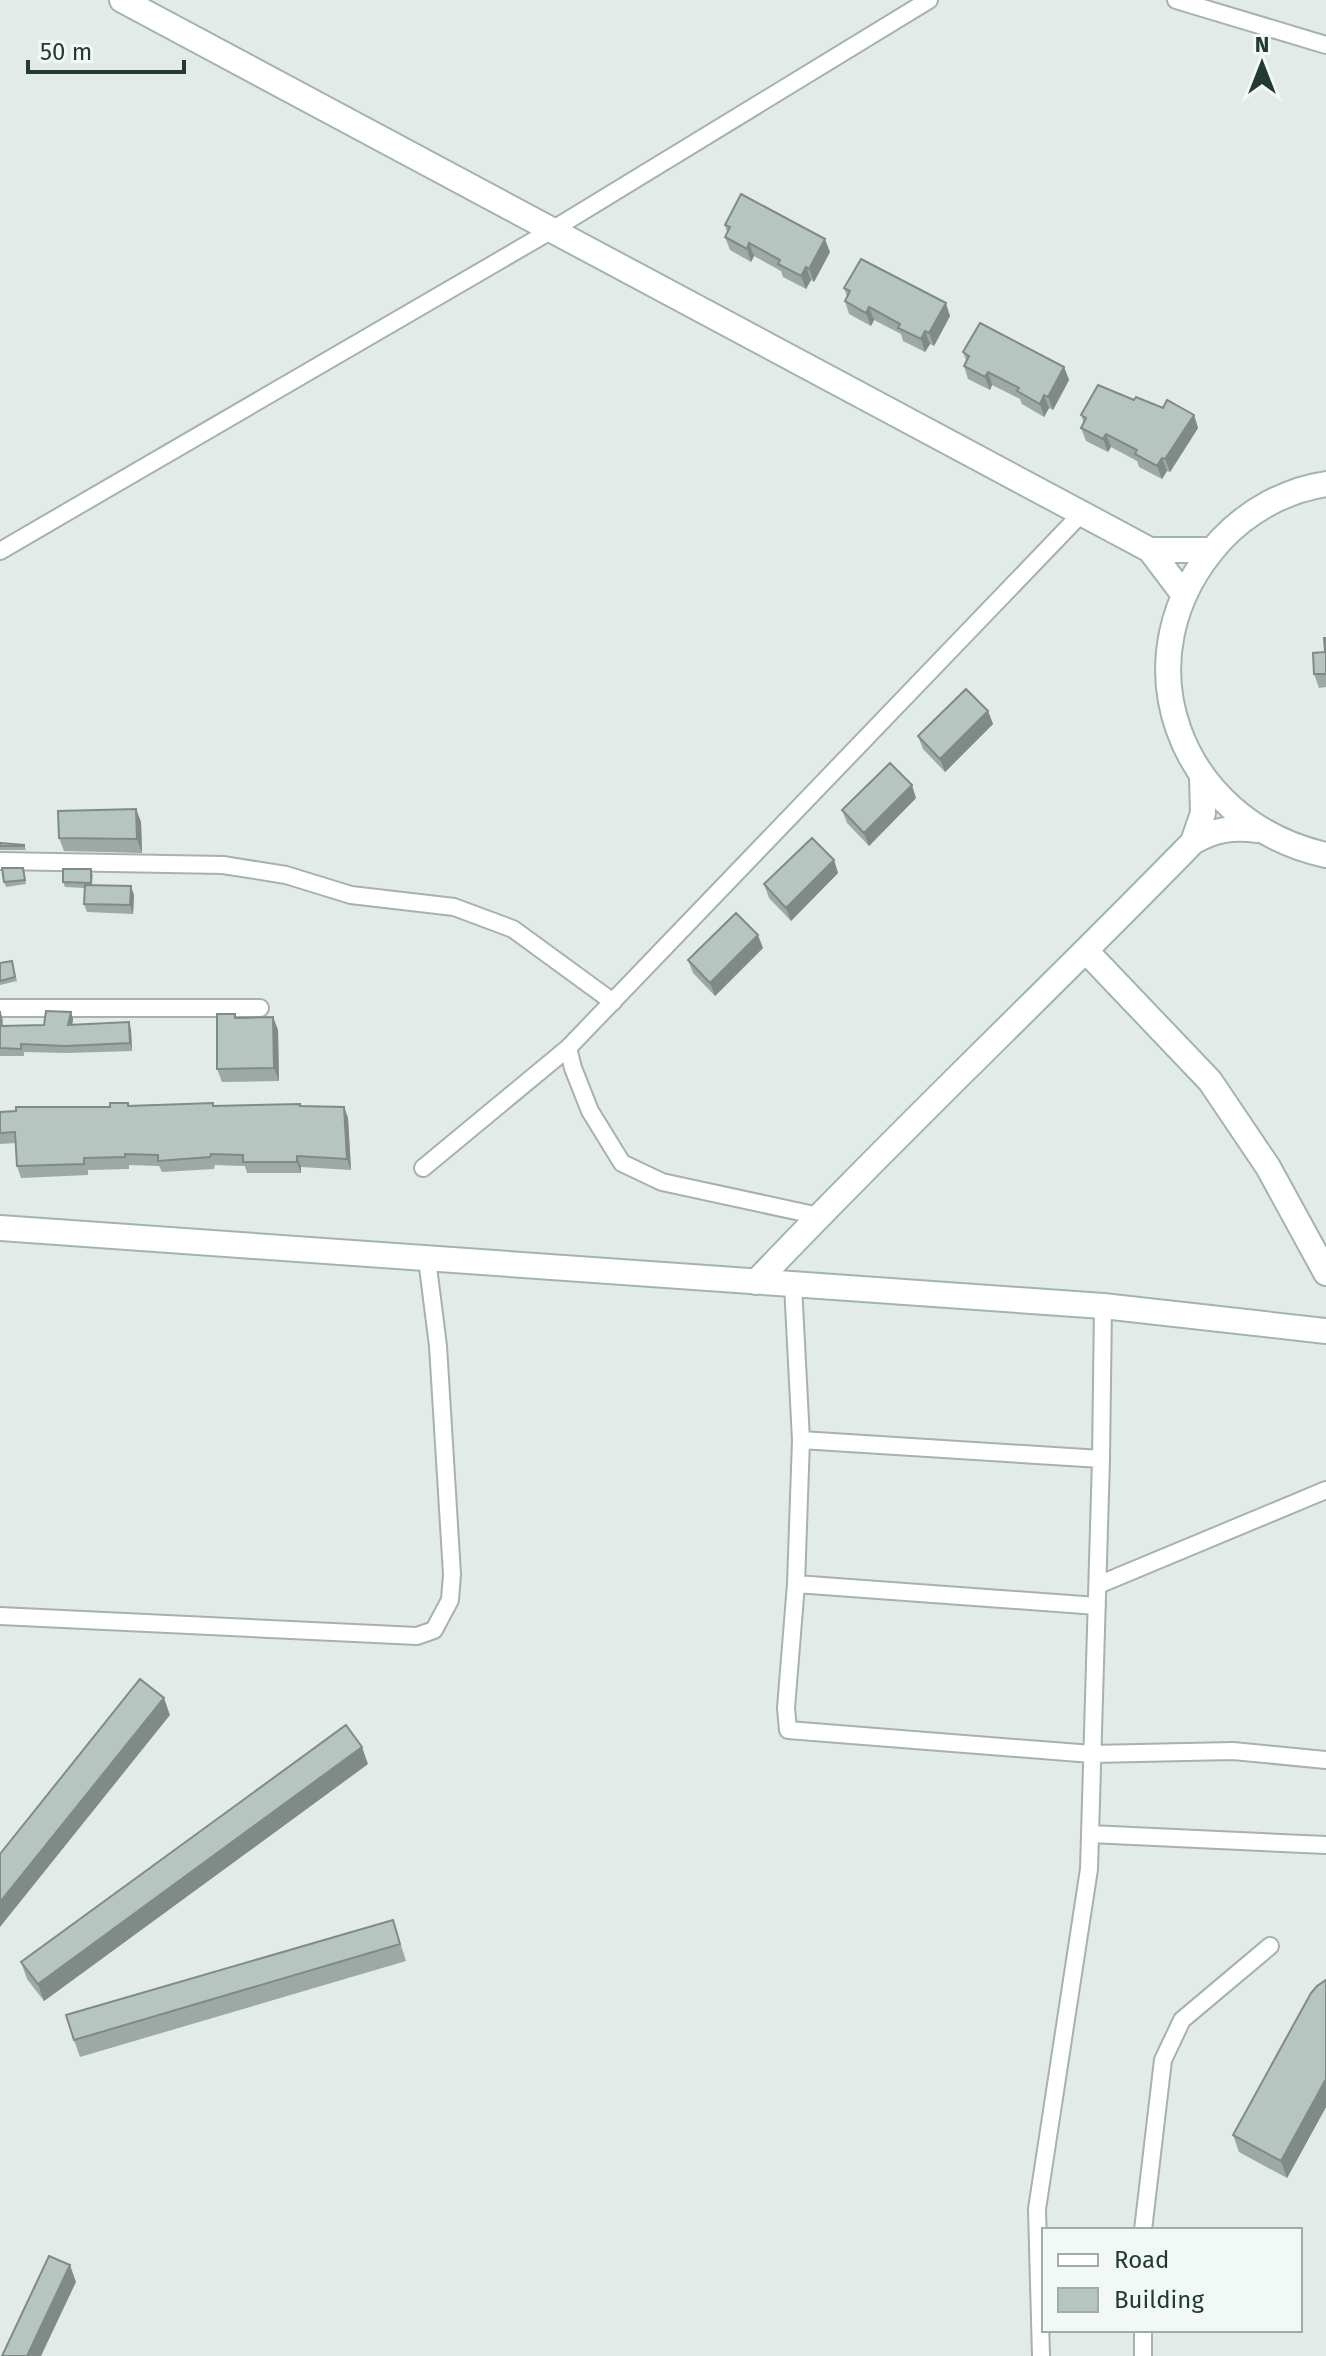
<svg xmlns="http://www.w3.org/2000/svg" width="1326" height="2356" font-family="'Fira Sans',sans-serif">
	<style>
		.lines { fill: none; stroke-linecap: round; stroke-linejoin: round }
		.street-casing { stroke: #a5b2ae; stroke-width: 20 }
		.secondary-casing { stroke: #a1b5ae; stroke-width: 28 }
		.street { stroke: #fff; stroke-width: 16 }
		.secondary { stroke: #fff; stroke-width: 24 }
		.wall { fill: #9da9a5 }
		.shaded-wall { fill: #808a86 }
		.building { fill: #b7c5c0; stroke: #808a86; stroke-width: 2 }
	</style>
	<rect width="100%" height="100%" fill="#e2ebe7"/>
	<g class="lines">
		<!-- street casing -->
		<g class="street-casing">
			<path id="street" d="M 1176,0 L 1326,45
				M 0,551 L 552,230 L 929,0
				M 0,861 L 223,865 L 286,875 L 351,895 L 454,907 L 513,929 L 613,1002
				M 0,1008 L 260,1008
				M 568,1048 L 573,1068 L 590,1111 L 622,1163 L 662,1182 L 819,1216
				M 423,1168 L 568,1048 L 1082,513
				M 793,1285 L 801,1440 L 796,1584 L 786,1708 L 788,1730 L 1092,1754 L 1233,1751 L 1326,1760
				M 801,1440 L 1101,1459
				M 796,1584 L 1097,1606
				M 1098,1585 L 1326,1490
				M 0,1616 L 417,1636 L 434,1630 L 450,1600 L 452,1574 L 438,1346 L 427,1259
				M 1090,1834 L 1326,1845
				M 1143,2230 L 1163,2060 L 1182,2020 L 1270,1946
				M 1143,2330 L 1143,2356
				M 1041,2356 L 1037,2209 L 1089,1869 L 1101,1459 L 1103,1306"/>
		</g>
		<!-- secondary casing -->
		<g class="secondary-casing">
			<path id="secondary" d="M 122,0 L 1150,550 L 1184,595
				M 1326,484 C 1286,490 1248,511 1221,540 C 1115,656 1178,822 1326,855
				M 1150,550 L 1211,550
				M 1193,842 L 1203,813 L 1202,777
				M 1087,952 L 1210,1081 L 1268,1167 L 1326,1273
				M 0,1228 L 1103,1306 L 1326,1331
				M 756,1282 C 898,1132 1049,990 1193,842 C 1215,829 1233,827 1258,830"/>
		</g>
		<!-- street -->
		<use href="#street" class="street"/>
		<!-- secondary -->
		<use href="#secondary" class="secondary"/>
	</g>
	<!-- wall -->
	<path class="wall" d="M 725,225 L 830,252 L 814,282 L 811,280 L 806,289 L 783,277 L 781,271 L 754,256 L 751,262 L 730,250 L 725,237 L 727,232 Z
		M 844,288 L 950,316 L 934,346 L 930,344 L 925,352 L 903,341 L 901,334 L 874,320 L 871,326 L 849,314 L 845,301 L 847,296 Z
		M 963,352 L 1064,367 L 1069,380 L 1053,410 L 1049,408 L 1044,417 L 1022,404 L 1020,399 L 992,385 L 990,390 L 968,379 L 964,366 L 966,360 Z
		M 1134,400 L 1194,415 L 1198,428 L 1170,472 L 1167,471 L 1162,479 L 1139,467 L 1137,461 L 1111,447 L 1108,452 L 1086,441 L 1081,428 L 1084,423 L 1081,415 Z
		M 1326,638 L 1326,687 L 1319,688 L 1314,674 L 1325,652 Z
		M 988,711 L 993,724 L 945,772 L 923,749 L 918,736 Z
		M 916,798 L 869,846 L 847,823 L 842,810 Z
		M 136,809 L 141,822 L 142,853 L 64,851 L 59,838 Z
		M 0,843 L 24,845 L 26,850 L 0,850 Z
		M 834,860 L 838,873 L 791,921 L 769,898 L 764,884 Z
		M 23,868 L 26,884 L 6,887 L 4,882 Z
		M 93,874 L 92,885 L 134,895 L 133,914 L 87,912 L 84,904 L 84,888 L 65,887 L 63,882 Z
		M 763,948 L 715,996 L 693,973 L 688,960 Z
		M 0,963 L 13,965 L 17,981 L 0,985 Z
		M 0,1011 L 3,1019 L 3,1025 L 44,1025 L 71,1012 L 73,1019 L 72,1025 L 129,1022 L 131,1030 L 132,1051 L 68,1053 L 24,1052 L 24,1056 L 0,1056 Z
		M 235,1014 L 236,1018 L 273,1017 L 278,1030 L 279,1081 L 222,1082 L 217,1069 Z
		M 129,1106 L 344,1107 L 348,1118 L 351,1170 L 301,1167 L 301,1173 L 247,1173 L 245,1166 L 215,1165 L 214,1169 L 162,1172 L 159,1166 L 129,1165 L 129,1169 L 88,1170 L 88,1175 L 21,1178 L 17,1166 L 16,1143 L 0,1144 L 0,1112 Z
		M 368,1764 L 44,2001 L 27,1979 L 21,1962 Z
		M 393,1920 L 406,1961 L 80,2057 L 74,2040 Z
		M 1326,1980 L 1326,2107 L 1287,2178 L 1239,2152 L 1233,2135 Z"/>
	<!-- shaded-wall -->
	<path class="shaded-wall" d="M 825,239 L 830,252 L 814,282 L 809,269 Z
		M 749,243 L 754,256 L 751,262 L 747,249 Z
		M 806,267 L 811,280 L 806,289 L 801,276 Z
		M 946,303 L 950,316 L 934,346 L 929,333 Z
		M 869,307 L 874,320 L 871,326 L 866,313 Z
		M 925,331 L 930,344 L 925,352 L 921,339 Z
		M 1064,367 L 1069,380 L 1053,410 L 1048,397 Z
		M 988,372 L 992,385 L 990,390 L 985,377 Z
		M 1044,395 L 1049,408 L 1044,417 L 1040,404 Z
		M 1194,415 L 1198,428 L 1170,472 L 1165,459 Z
		M 1106,434 L 1111,447 L 1108,452 L 1103,439 Z
		M 1162,458 L 1167,471 L 1162,479 L 1157,466 Z
		M 988,711 L 993,724 L 945,772 L 940,759 Z
		M 912,785 L 916,798 L 869,846 L 864,833 Z
		M 136,809 L 141,822 L 142,853 L 137,839 Z
		M 834,860 L 838,873 L 791,921 L 786,908 Z
		M 131,886 L 134,895 L 133,914 L 130,905 Z
		M 758,935 L 763,948 L 715,996 L 710,983 Z
		M 71,1012 L 73,1019 L 71,1033 L 68,1025 Z
		M 273,1017 L 278,1030 L 279,1081 L 274,1068 Z
		M 129,1022 L 131,1030 L 132,1051 L 130,1043 Z
		M 344,1107 L 348,1118 L 351,1170 L 347,1159 Z
		M 297,1156 L 301,1167 L 301,1173 L 297,1162 Z
		M 164,1698 L 170,1715 L 0,1927 L 0,1902 Z
		M 362,1747 L 368,1764 L 44,2001 L 38,1984 Z
		M 1326,2079 L 1326,2107 L 1287,2178 L 1281,2161 Z
		M 70,2265 L 76,2282 L 41,2356 L 27,2356 Z"/>
	<!-- building -->
	<path class="building" d="M 741,194 L 825,239 L 809,269 L 806,267 L 801,276 L 778,264 L 780,260 L 749,243 L 747,249 L 725,237 L 730,227 L 725,225 Z
		M 861,259 L 946,303 L 929,333 L 925,331 L 921,339 L 898,328 L 900,324 L 869,307 L 866,313 L 845,301 L 850,291 L 844,288 Z
		M 980,323 L 1064,367 L 1048,397 L 1044,395 L 1040,404 L 1017,391 L 1019,388 L 988,372 L 985,377 L 964,366 L 969,356 L 963,352 Z
		M 1098,385 L 1134,400 L 1136,397 L 1163,408 L 1167,400 L 1194,415 L 1165,459 L 1162,458 L 1157,466 L 1135,454 L 1137,450 L 1106,434 L 1103,439 L 1081,428 L 1086,418 L 1081,415 Z
		M 1324,638 L 1326,638 L 1326,674 L 1314,674 L 1313,653 L 1325,652 Z
		M 966,689 L 988,711 L 940,759 L 918,736 Z
		M 890,763 L 912,785 L 864,833 L 842,810 Z
		M 136,809 L 137,839 L 59,838 L 58,811 Z
		M 812,838 L 834,860 L 786,908 L 764,884 Z
		M 0,843 L 24,845 L 24,846 L 0,846 Z
		M 2,868 L 23,868 L 25,880 L 4,882 Z
		M 63,869 L 91,869 L 91,883 L 63,882 Z
		M 85,885 L 131,886 L 130,905 L 84,904 Z
		M 736,913 L 758,935 L 710,983 L 688,960 Z
		M 12,961 L 15,977 L 0,981 L 0,963 Z
		M 0,1011 L 1,1026 L 44,1025 L 46,1011 L 71,1012 L 68,1025 L 129,1022 L 130,1043 L 65,1046 L 21,1044 L 21,1049 L 0,1048 Z
		M 217,1014 L 235,1014 L 235,1018 L 273,1017 L 274,1068 L 217,1069 Z
		M 110,1103 L 128,1103 L 128,1106 L 213,1103 L 213,1106 L 300,1104 L 300,1106 L 344,1107 L 347,1159 L 297,1156 L 297,1162 L 243,1162 L 243,1155 L 211,1154 L 210,1157 L 158,1161 L 158,1155 L 125,1154 L 125,1157 L 84,1158 L 84,1164 L 17,1166 L 15,1132 L 0,1133 L 0,1112 L 16,1111 L 16,1107 L 110,1107 Z
		M 140,1679 L 164,1698 L 0,1902 L 0,1854 Z
		M 346,1725 L 362,1747 L 38,1984 L 21,1962 Z
		M 393,1920 L 400,1944 L 74,2040 L 66,2015 Z
		M 1326,1980 L 1326,2079 L 1281,2161 L 1233,2135 L 1311,1993 L 1317,1986 Z
		M 49,2256 L 70,2265 L 27,2356 L 2,2356 Z"/>
	<!-- legend -->
	<rect x="1042" y="2228" width="260" height="104" fill="#f2f8f5" stroke="#9faca8" stroke-width="2"/>
	<rect x="1058" y="2254" width="40" height="12" fill="#ffffff" stroke="#9faca8" stroke-width="2"/>
	<text x="1114" y="2268" font-size="24" fill="#233a34">Road</text>
	<rect x="1058" y="2288" width="40" height="24" fill="#b7c5c0" stroke="#9faca8" stroke-width="2"/>
	<text x="1114" y="2308" font-size="24" fill="#233a34">Building</text>
	<!-- north arrow -->
	<g transform="translate(1262 64)" stroke="#f2f8f5" stroke-width="6" paint-order="stroke">
	<path d="M0-6L14 30L0 20L-14 30Z" fill="#233a34"/>
	<text y="-12" font-size="22" font-weight="bold" text-anchor="middle" fill="#233a34">N</text>
	</g>
	<!-- scale -->
	<path d="M28 60v12h156v-12" fill="none" stroke="#233a34" stroke-width="4"/>
	<text x="40" y="60" font-size="24" fill="#233a34" stroke="#f2f8f5" stroke-width="6" paint-order="stroke">50 m</text>
</svg>
